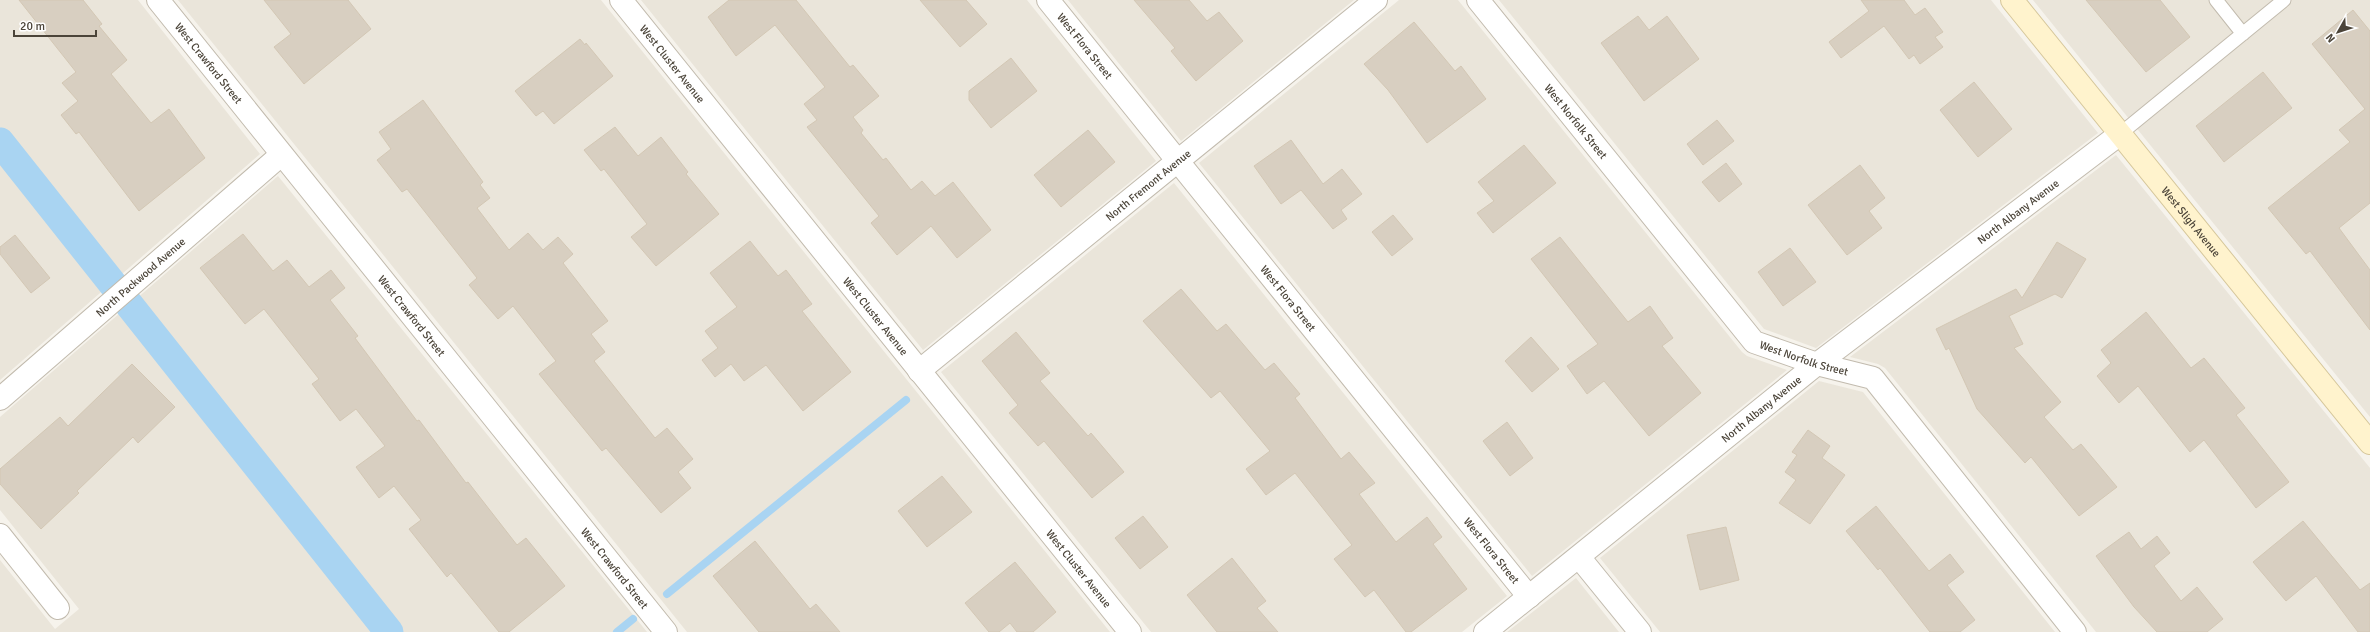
<svg xmlns="http://www.w3.org/2000/svg" width="2370" height="632" font-family="Signika,sans-serif">
	<style>
		.residential { fill: #eae5da }
		.lines { fill: none; stroke-linecap: round; stroke-linejoin: round }
		.stream { stroke: #a9d4f2; stroke-width: 8 }
		.canal { stroke: #a9d4f2; stroke-width: 29 }
		.building { fill: #d8cfc1; stroke: #d3c7b4 }
		.service-casing { stroke: #c2bbae; stroke-width: 15 }
		.minor-casing { stroke: #c2bbae; stroke-width: 24 }
		.secondary-casing { stroke: #d6c79b; stroke-width: 24 }
		.service { stroke: #fff; stroke-width: 13 }
		.minor { stroke: #fff; stroke-width: 22 }
		.secondary { stroke: #fff3cd; stroke-width: 22 }
		.labels { text-anchor: middle; stroke-width: 4; stroke-linejoin: round; paint-order: stroke }
		.street-label { font-size: 11px; fill: #4b4439; stroke: #fff }
	</style>
	<rect width="100%" height="100%" fill="#f6f3ec"/>
	<!-- residential -->
	<path class="residential" d="M 0,0 L 138,0 L 260,154 L 0,380 Z
		M 178,0 L 601,0 L 1110,632 L 687,632 Z
		M 641,0 L 1027,0 L 1156,161 L 923,350 Z
		M 1068,0 L 1354,0 L 1181,141 Z
		M 1399,0 L 1458,0 L 1742,352 L 1747,356 L 1787,370 L 1532,576 L 1199,163 Z
		M 1499,0 L 1991,0 L 2098,133 L 1816,348 L 1764,329 Z
		M 2033,0 L 2370,0 L 2370,417 Z
		M 2116,155 L 2370,468 L 2370,632 L 2096,632 L 1885,368 L 1878,364 L 1850,357 Z
		M 278,176 L 647,632 L 0,632 L 0,560 L 55,629 L 79,609 L 0,510 L 0,417 Z
		M 1174,183 L 1507,596 L 1462,632 L 1151,632 L 941,372 Z
		M 1819,381 L 1863,392 L 2055,632 L 1660,632 L 1600,558 Z
		M 1576,578 L 1619,632 L 1507,632 Z"/>
	<g class="lines">
		<!-- stream -->
		<path class="stream" d="M 667,594 L 906,400
			M 617,632 L 633,619"/>
		<!-- canal -->
		<path class="canal" d="M 0,142 L 389,632"/>
	</g>
	<!-- building -->
	<path class="building" d="M 19,0 L 83,0 L 102,24 L 99,26 L 127,60 L 111,74 L 151,123 L 169,109 L 205,158 L 139,211 L 79,132 L 76,134 L 61,115 L 78,101 L 62,83 L 76,72 Z
		M 264,0 L 348,0 L 371,29 L 304,84 L 274,47 L 291,34 Z
		M 729,0 L 796,0 L 850,67 L 853,65 L 879,96 L 853,117 L 863,130 L 861,133 L 883,160 L 886,158 L 911,190 L 922,181 L 935,196 L 953,182 L 991,230 L 957,258 L 931,226 L 897,255 L 871,223 L 879,216 L 807,127 L 817,120 L 804,104 L 825,87 L 775,25 L 736,56 L 708,17 Z
		M 920,0 L 966,0 L 987,24 L 960,47 Z
		M 1134,0 L 1189,0 L 1207,21 L 1219,12 L 1243,41 L 1196,81 L 1171,51 L 1175,48 Z
		M 1861,0 L 1904,0 L 1915,15 L 1925,8 L 1943,32 L 1935,37 L 1943,47 L 1920,64 L 1914,55 L 1909,59 L 1884,26 L 1841,58 L 1829,42 L 1869,11 Z
		M 2086,0 L 2160,0 L 2190,37 L 2146,72 Z
		M 2353,10 L 2370,31 L 2370,203 L 2339,228 L 2370,270 L 2370,330 L 2310,251 L 2306,254 L 2268,208 L 2350,142 L 2339,130 L 2365,109 L 2312,44 Z
		M 1638,16 L 1649,30 L 1667,16 L 1699,59 L 1644,101 L 1601,43 Z
		M 1414,22 L 1455,71 L 1461,66 L 1486,99 L 1427,143 L 1388,90 L 1364,64 Z
		M 580,39 L 585,45 L 586,43 L 613,76 L 554,124 L 543,111 L 536,116 L 515,91 Z
		M 1011,58 L 1037,91 L 991,128 L 969,100 L 969,91 Z
		M 2263,72 L 2292,108 L 2224,162 L 2196,126 Z
		M 1974,82 L 2012,129 L 1978,157 L 1940,110 Z
		M 423,100 L 483,182 L 480,185 L 490,198 L 477,208 L 509,250 L 528,233 L 543,250 L 558,237 L 573,254 L 563,263 L 608,321 L 591,334 L 605,352 L 594,361 L 655,438 L 667,428 L 693,459 L 678,472 L 691,488 L 661,513 L 606,448 L 602,451 L 539,374 L 556,361 L 513,306 L 498,319 L 469,285 L 477,278 L 407,189 L 402,192 L 377,160 L 391,149 L 379,132 Z
		M 1717,120 L 1734,141 L 1703,165 L 1687,144 Z
		M 615,127 L 638,156 L 661,137 L 688,172 L 686,174 L 719,214 L 656,266 L 631,237 L 647,224 L 604,169 L 601,171 L 584,150 Z
		M 1088,130 L 1115,162 L 1061,207 L 1034,175 Z
		M 1291,140 L 1323,184 L 1342,169 L 1362,194 L 1341,210 L 1347,219 L 1333,229 L 1301,190 L 1281,204 L 1254,166 Z
		M 1524,145 L 1556,183 L 1493,233 L 1477,213 L 1494,201 L 1478,182 Z
		M 1726,163 L 1742,184 L 1719,202 L 1702,182 Z
		M 1860,165 L 1885,198 L 1869,211 L 1882,228 L 1847,255 L 1808,205 Z
		M 1393,215 L 1413,239 L 1392,256 L 1372,232 Z
		M 243,234 L 273,271 L 287,260 L 309,287 L 331,270 L 345,288 L 330,300 L 358,336 L 355,338 L 417,421 L 419,420 L 466,483 L 468,482 L 517,545 L 526,538 L 565,586 L 509,632 L 499,632 L 451,573 L 447,577 L 409,529 L 421,520 L 394,486 L 379,498 L 356,467 L 385,446 L 356,409 L 340,421 L 312,384 L 319,379 L 264,309 L 245,324 L 200,268 Z
		M 15,235 L 50,278 L 31,293 L 0,254 L 0,247 Z
		M 1560,237 L 1628,322 L 1650,306 L 1673,338 L 1662,346 L 1701,393 L 1649,436 L 1604,381 L 1587,394 L 1567,366 L 1598,344 L 1531,259 Z
		M 750,241 L 778,276 L 786,270 L 812,304 L 802,311 L 851,372 L 803,411 L 766,365 L 744,381 L 731,364 L 715,377 L 702,360 L 718,348 L 705,331 L 737,307 L 710,273 Z
		M 2057,242 L 2086,259 L 2062,298 L 2055,294 L 2009,316 L 2023,344 L 2014,348 L 2061,402 L 2044,417 L 2073,450 L 2081,444 L 2117,487 L 2079,516 L 2031,457 L 2025,463 L 1977,409 L 1949,348 L 1946,350 L 1936,329 L 2016,289 L 2022,298 Z
		M 1790,248 L 1816,282 L 1783,306 L 1758,272 Z
		M 1181,289 L 1217,331 L 1226,324 L 1265,370 L 1274,363 L 1300,394 L 1295,398 L 1341,459 L 1349,452 L 1375,483 L 1359,494 L 1396,542 L 1427,517 L 1442,537 L 1433,544 L 1467,589 L 1411,632 L 1406,632 L 1374,590 L 1365,597 L 1334,559 L 1352,545 L 1295,473 L 1266,495 L 1246,469 L 1270,451 L 1220,391 L 1211,398 L 1143,321 Z
		M 2146,312 L 2191,368 L 2204,358 L 2245,408 L 2236,415 L 2289,482 L 2256,508 L 2204,440 L 2190,452 L 2138,386 L 2119,403 L 2097,376 L 2111,363 L 2101,350 Z
		M 1016,332 L 1050,373 L 1040,381 L 1088,436 L 1091,433 L 1124,472 L 1092,498 L 1044,441 L 1038,446 L 1009,413 L 1018,405 L 982,361 Z
		M 1531,337 L 1559,369 L 1532,392 L 1505,361 Z
		M 132,364 L 175,407 L 138,443 L 133,437 L 77,491 L 79,493 L 41,529 L 0,484 L 0,469 L 60,417 L 68,426 Z
		M 1507,422 L 1533,458 L 1510,476 L 1483,441 Z
		M 1808,430 L 1830,446 L 1822,458 L 1845,475 L 1810,524 L 1779,503 L 1796,480 L 1785,472 L 1797,455 L 1792,452 Z
		M 942,476 L 972,512 L 927,547 L 898,511 Z
		M 1876,506 L 1929,571 L 1950,554 L 1964,572 L 1947,585 L 1975,620 L 1960,632 L 1930,632 L 1880,568 L 1878,570 L 1846,531 Z
		M 1143,516 L 1168,547 L 1140,569 L 1115,538 Z
		M 2303,521 L 2360,590 L 2370,583 L 2370,632 L 2358,632 L 2316,576 L 2286,601 L 2253,562 Z
		M 1726,527 L 1739,580 L 1700,590 L 1687,535 Z
		M 2129,532 L 2141,549 L 2157,536 L 2170,553 L 2154,566 L 2181,601 L 2197,587 L 2223,619 L 2207,632 L 2157,632 L 2134,607 L 2096,556 Z
		M 755,541 L 810,609 L 816,604 L 840,632 L 759,632 L 713,576 Z
		M 1232,558 L 1266,601 L 1257,608 L 1278,632 L 1217,632 L 1187,595 Z
		M 1015,562 L 1056,612 L 1033,632 L 1017,632 L 1010,623 L 999,632 L 989,632 L 965,603 Z"/>
	<g class="lines">
		<!-- service casing -->
		<g class="service-casing">
			<path id="service" d="M 2216,0 L 2243,34
				M 2120,134 L 2284,0"/>
		</g>
		<!-- minor casing -->
		<g class="minor-casing">
			<g id="minor">
				<path id="s1" d="M 158,0 L 666,632"/>
				<path id="s2" d="M 621,0 L 1130,632"/>
				<path id="s3" d="M 1048,0 L 1529,597"/>
				<path id="s4" d="M 1478,0 L 1754,342 L 1817,364 L 1873,378 L 2075,632"/>
				<path id="s5" d="M 919,371 L 1376,0"/>
				<path id="s6" d="M 0,399 L 281,155"/>
				<path d="M 0,535 L 58,608"/>
				<path d="M 1579,557 L 1640,632"/>
				<path id="s7" d="M 1485,632 L 1817,364 L 2120,134"/>
			</g>
		</g>
		<!-- secondary casing -->
		<g class="secondary-casing">
			<g id="secondary">
				<path id="s8" d="M 2012,0 L 2370,443"/>
			</g>
		</g>
		<!-- service -->
		<use href="#service" class="service"/>
		<!-- minor -->
		<use href="#minor" class="minor"/>
		<!-- secondary -->
		<use href="#secondary" class="secondary"/>
	</g>
	<g class="labels">
		<!-- street labels -->
		<g class="street-label">
			<text dy="4" stroke="none"><textPath href="#s3" startOffset="59">West Flora Street</textPath></text>
			<text dy="4" stroke="none"><textPath href="#s1" startOffset="81">West Crawford Street</textPath></text>
			<text dy="4" stroke="none"><textPath href="#s2" startOffset="82">West Cluster Avenue</textPath></text>
			<text dy="4" stroke="none"><textPath href="#s4" startOffset="156">West Norfolk Street</textPath></text>
			<text dy="4" stroke="none"><textPath href="#s5" startOffset="295">North Fremont Avenue</textPath></text>
			<text dy="4" stroke="none"><textPath href="#s7" startOffset="679">North Albany Avenue</textPath></text>
			<text dy="4" stroke="none"><textPath href="#s8" startOffset="285">West Sligh Avenue</textPath></text>
			<text dy="4" stroke="none"><textPath href="#s6" startOffset="186">North Packwood Avenue</textPath></text>
			<text dy="4" stroke="none"><textPath href="#s3" startOffset="383">West Flora Street</textPath></text>
			<text dy="4" stroke="none"><textPath href="#s1" startOffset="405">West Crawford Street</textPath></text>
			<text dy="4" stroke="none"><textPath href="#s2" startOffset="406">West Cluster Avenue</textPath></text>
			<text dy="4" stroke="none"><textPath href="#s4" startOffset="492">West Norfolk Street</textPath></text>
			<text dy="4" stroke="none"><textPath href="#s7" startOffset="355">North Albany Avenue</textPath></text>
			<text dy="4" stroke="none"><textPath href="#s3" startOffset="707">West Flora Street</textPath></text>
			<text dy="4" stroke="none"><textPath href="#s1" startOffset="729">West Crawford Street</textPath></text>
			<text dy="4" stroke="none"><textPath href="#s2" startOffset="730">West Cluster Avenue</textPath></text>
		</g>
	</g>
	<!-- north arrow -->
	<g transform="translate(2338 32) rotate(231)" stroke="#ffffff" stroke-width="3" paint-order="stroke">
	<path d="M0-3L7 15L0 10L-7 15Z" fill="#4b4439"/>
	<text y="-6" font-size="11" font-weight="bold" text-anchor="middle" fill="#4b4439">N</text>
	</g>
	<!-- scale -->
	<path d="M14 30v6h82v-6" fill="none" stroke="#4b4439" stroke-width="2"/>
	<text x="20" y="30" font-size="12" fill="#4b4439" stroke="#ffffff" stroke-width="3" paint-order="stroke">20 m</text>
</svg>
